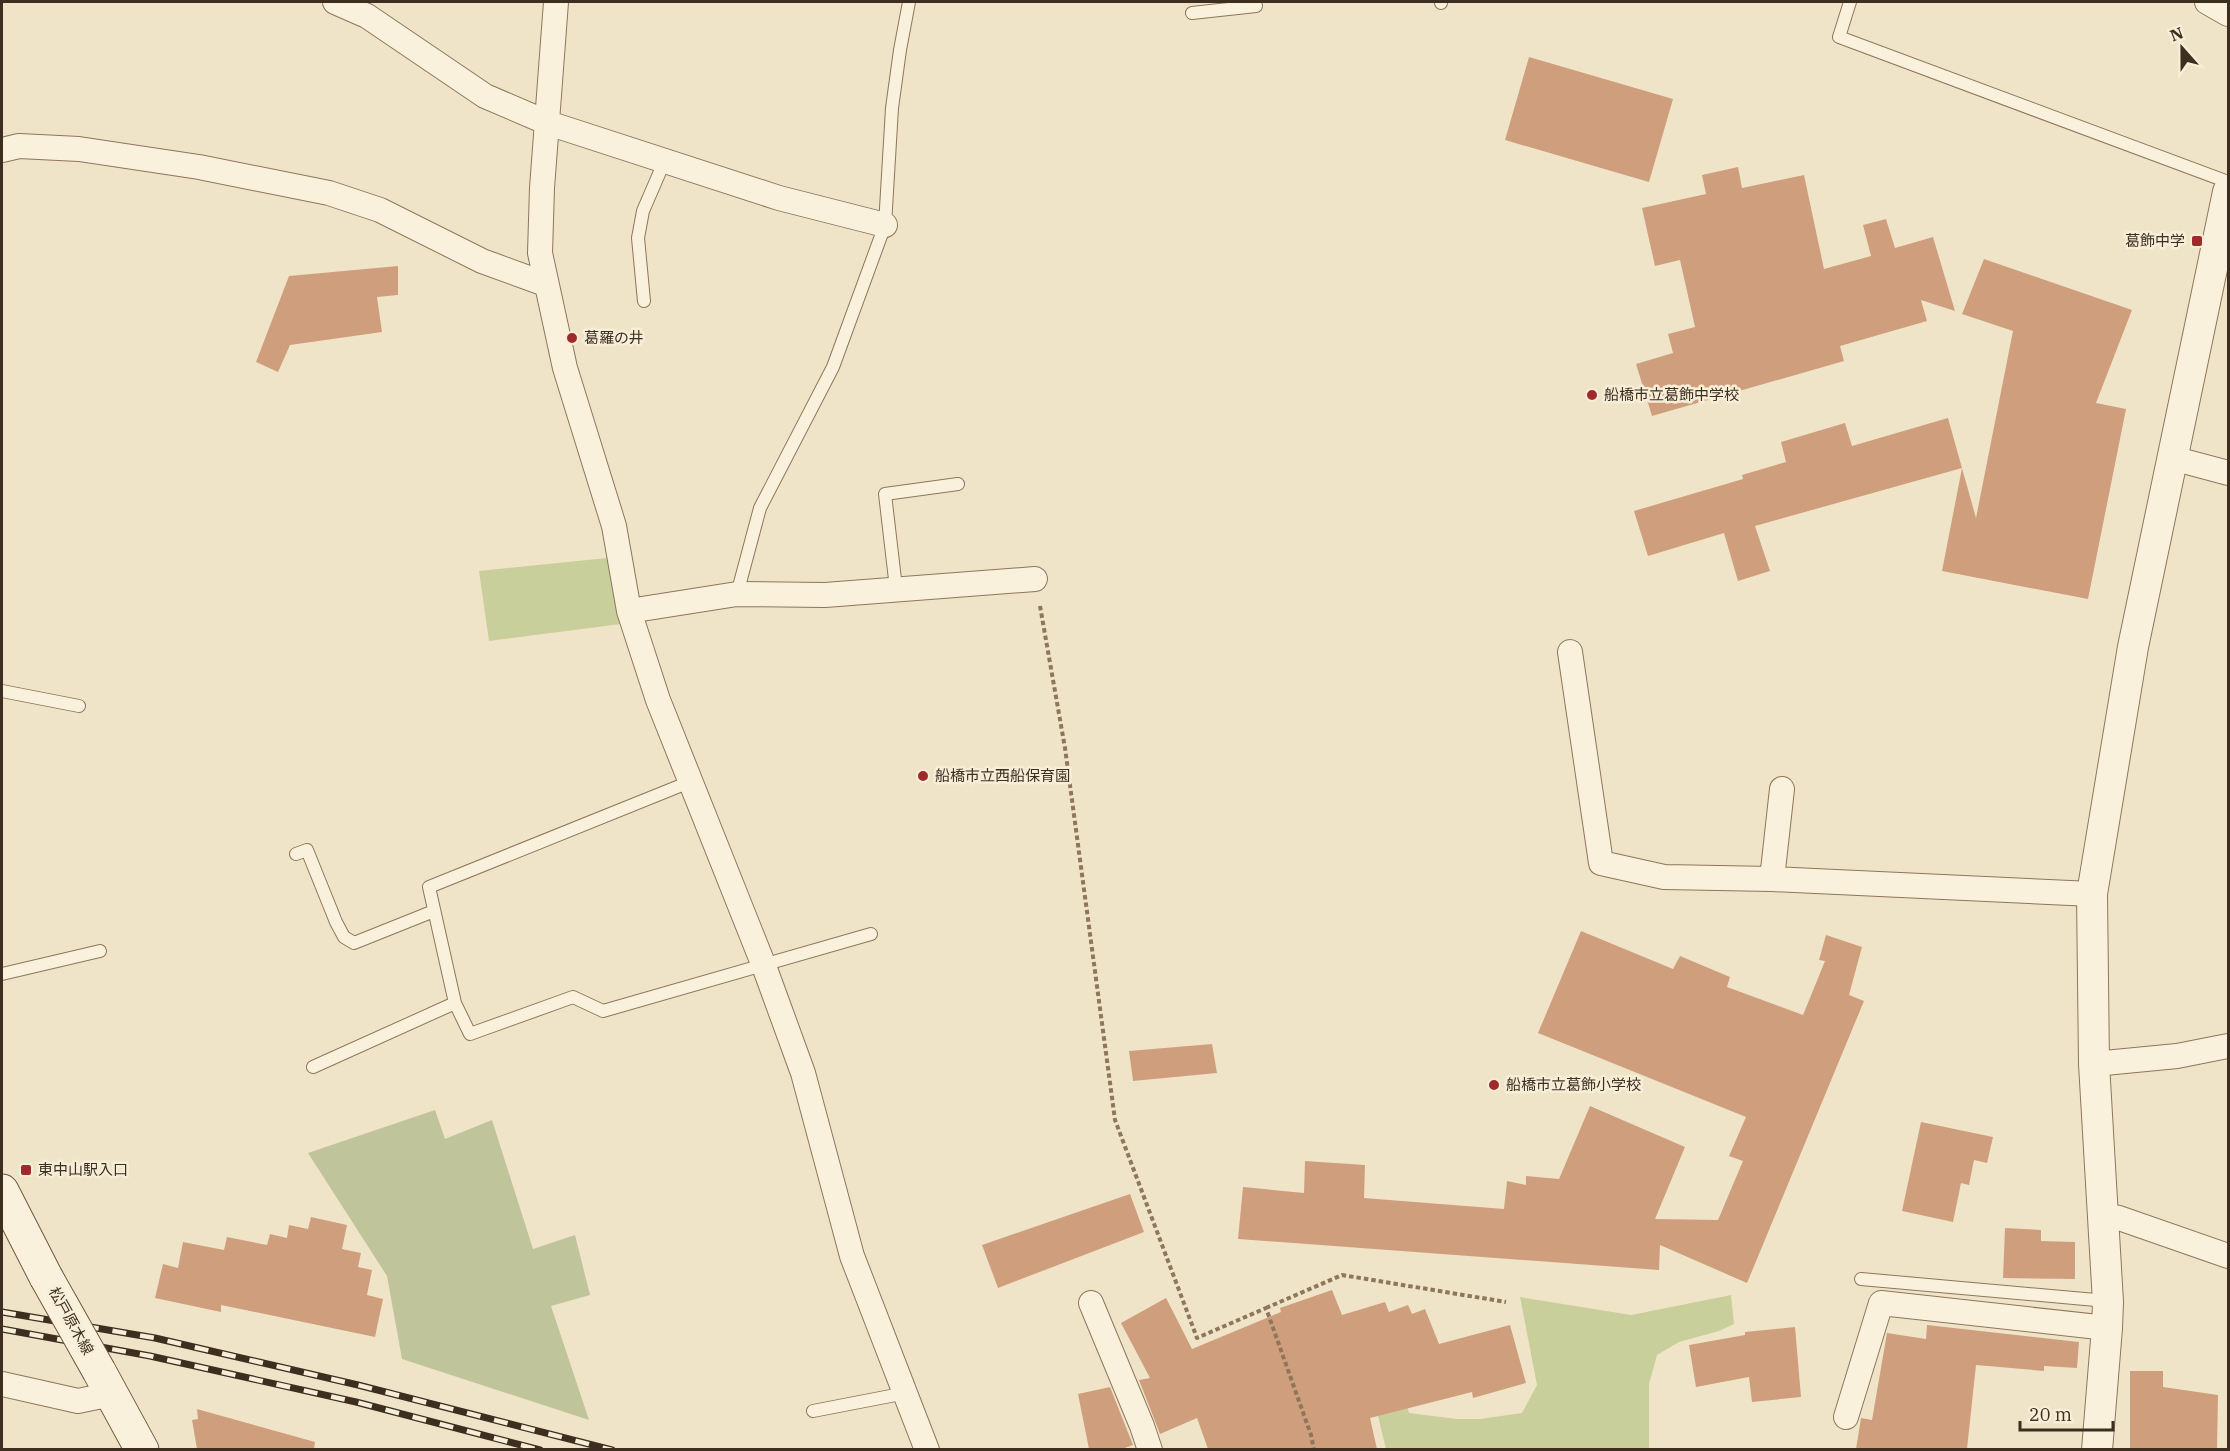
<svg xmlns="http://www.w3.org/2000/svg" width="2230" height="1451" font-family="'IBM Plex Serif','Noto Sans JP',serif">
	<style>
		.green { fill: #c9cf9b }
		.cemetery { fill: #bfc49a }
		.building { fill: #cf9f7d }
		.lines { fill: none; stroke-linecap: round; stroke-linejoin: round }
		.service-casing { stroke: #8d765c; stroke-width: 14 }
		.minor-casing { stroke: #8d765c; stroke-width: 26 }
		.tertiary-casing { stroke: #8d765c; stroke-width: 32 }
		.secondary-casing { stroke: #6f573f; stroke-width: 35 }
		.path { stroke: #8d765c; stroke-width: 4; stroke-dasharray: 4.5 3; stroke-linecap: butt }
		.service { stroke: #faf1dc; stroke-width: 12 }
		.minor { stroke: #faf1dc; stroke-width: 24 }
		.tertiary { stroke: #faf1dc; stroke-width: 30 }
		.secondary { stroke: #faf1dc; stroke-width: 33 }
		.rail-casing { stroke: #3d2e20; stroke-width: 7 }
		.rail { stroke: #f7eed8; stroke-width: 4.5; stroke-dasharray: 14; stroke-linecap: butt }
		.secondary-bridge-casing { stroke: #6f573f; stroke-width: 35; stroke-linecap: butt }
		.secondary-bridge { stroke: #faf1dc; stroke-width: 33 }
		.poi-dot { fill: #9e2a2b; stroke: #f7eed8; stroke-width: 2 }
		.labels { text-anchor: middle; stroke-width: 5; stroke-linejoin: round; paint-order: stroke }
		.poi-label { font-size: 15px; fill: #3d2e20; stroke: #f7eed8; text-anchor: start }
		.street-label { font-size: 15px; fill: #3d2e20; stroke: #f7eed8 }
	</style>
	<rect width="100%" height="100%" fill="#f0e4c8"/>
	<!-- green -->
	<path class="green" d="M 607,558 L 621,624 L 489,641 L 479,571 Z
		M 1731,1295 L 1734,1324 L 1719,1331 L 1679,1342 L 1657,1355 L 1649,1384 L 1649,1449 L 1386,1449 L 1366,1367 L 1393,1354 L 1409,1413 L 1457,1419 L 1480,1419 L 1522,1413 L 1537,1385 L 1520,1297 L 1631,1315 Z"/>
	<!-- cemetery -->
	<path class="cemetery" d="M 435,1110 L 445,1139 L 492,1120 L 533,1249 L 575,1235 L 590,1295 L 551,1306 L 589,1420 L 402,1359 L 387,1276 L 308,1153 Z"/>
	<!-- building -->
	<path class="building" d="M 1529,57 L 1673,99 L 1649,182 L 1505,140 Z
		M 1738,167 L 1742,188 L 1804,175 L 1824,269 L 1871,256 L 1863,225 L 1886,219 L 1895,248 L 1933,237 L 1955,311 L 1921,300 L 1927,321 L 1840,346 L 1844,361 L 1652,416 L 1636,364 L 1673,353 L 1668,334 L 1695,327 L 1680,260 L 1655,266 L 1642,208 L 1706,194 L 1702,175 Z
		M 1984,259 L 2132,310 L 2096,403 L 2126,409 L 2088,599 L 1942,571 L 1962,468 L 1976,518 L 2013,331 L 1962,314 Z
		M 398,266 L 398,295 L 377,297 L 382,332 L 290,345 L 278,372 L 256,362 L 289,276 Z
		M 1948,418 L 1962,468 L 1755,526 L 1770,571 L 1738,581 L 1724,533 L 1648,556 L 1634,511 L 1743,479 L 1742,475 L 1786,462 L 1781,442 L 1845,423 L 1852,446 Z
		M 1581,931 L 1673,969 L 1680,956 L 1730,977 L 1727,987 L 1803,1015 L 1825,961 L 1819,960 L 1826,935 L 1862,947 L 1849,995 L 1864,1001 L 1747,1283 L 1660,1245 L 1659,1270 L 1238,1239 L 1243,1187 L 1304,1193 L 1305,1161 L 1365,1165 L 1364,1198 L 1504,1209 L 1507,1181 L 1526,1185 L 1526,1176 L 1559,1179 L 1590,1106 L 1685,1147 L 1655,1219 L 1718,1220 L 1743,1161 L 1729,1156 L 1746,1117 L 1538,1033 Z
		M 1212,1044 L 1217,1073 L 1133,1081 L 1129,1051 Z
		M 1921,1122 L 1993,1137 L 1987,1163 L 1974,1160 L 1969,1185 L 1961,1183 L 1953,1222 L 1902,1211 Z
		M 1130,1194 L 1144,1232 L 998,1288 L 982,1245 Z
		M 311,1217 L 347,1225 L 342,1249 L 361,1253 L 358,1267 L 372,1270 L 367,1295 L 383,1299 L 375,1337 L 221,1305 L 221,1312 L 155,1298 L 163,1264 L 178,1268 L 183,1242 L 224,1250 L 227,1237 L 267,1245 L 270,1234 L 287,1238 L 289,1225 L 308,1229 Z
		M 2005,1228 L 2041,1230 L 2041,1241 L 2075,1242 L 2075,1279 L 2003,1278 Z
		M 1332,1290 L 1342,1315 L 1385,1302 L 1389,1312 L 1408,1305 L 1412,1314 L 1425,1309 L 1439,1344 L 1510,1325 L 1526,1383 L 1473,1398 L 1472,1392 L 1370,1418 L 1377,1449 L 1208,1449 L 1197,1418 L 1160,1434 L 1139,1380 L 1150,1378 L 1121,1323 L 1166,1298 L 1192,1349 L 1281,1312 L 1280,1308 Z
		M 1927,1325 L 2079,1342 L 2077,1368 L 2044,1366 L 2044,1371 L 1976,1365 L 1967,1449 L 1856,1449 L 1861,1418 L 1872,1420 L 1887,1333 L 1926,1339 Z
		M 1795,1327 L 1801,1397 L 1752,1402 L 1749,1377 L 1696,1387 L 1689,1345 L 1745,1335 L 1745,1332 Z
		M 2130,1371 L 2163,1371 L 2163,1387 L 2218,1395 L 2217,1449 L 2130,1449 Z
		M 1110,1387 L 1133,1445 L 1122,1449 L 1089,1449 L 1078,1394 Z
		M 197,1409 L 315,1442 L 314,1449 L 197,1449 L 192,1420 L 198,1419 Z"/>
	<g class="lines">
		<!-- service casing -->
		<g class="service-casing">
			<path id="service" d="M 1441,2 L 1441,3
				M 1850,2 L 1839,37 L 2228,182
				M 1192,13 L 1256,6 L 1255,2
				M 644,301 L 638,238 L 643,211 L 665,160
				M 896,588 L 885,494 L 958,484
				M 737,594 L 760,508 L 833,367 L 885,225 L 892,108 L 900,50 L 909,2
				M 2,691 L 79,706
				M 692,781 L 429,887 L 455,1003 L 470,1034 L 573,997 L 603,1011 L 871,934
				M 296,854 L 307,850 L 336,922 L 344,937 L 354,943 L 434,911
				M 2,974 L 100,951
				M 313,1067 L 455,1003
				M 1861,1279 L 2107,1301
				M 813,1411 L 906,1393"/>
		</g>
		<!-- minor casing -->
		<g class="minor-casing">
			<path id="minor" d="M 335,2 L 367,16 L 485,96 L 548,123 L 779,198 L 885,225
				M 556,2 L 542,188 L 540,253 L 565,368 L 614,526 L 629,611 L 658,700 L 764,966 L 803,1073 L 852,1256 L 927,1450
				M 2207,2 L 2228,14
				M 2,150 L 19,146 L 79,149 L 199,167 L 329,193 L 380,210 L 482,261 L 545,284
				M 2172,458 L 2228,473
				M 629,611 L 737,594 L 825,595 L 1035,579
				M 1570,652 L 1601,863 L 1664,877 L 1772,879 L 2092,894
				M 1772,879 L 1782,789
				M 2094,1064 L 2177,1056 L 2228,1046
				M 2104,1215 L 2119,1218 L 2228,1256
				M 1091,1303 L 1142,1426 L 1150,1450
				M 2,1384 L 78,1401 L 112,1394
				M 1846,1417 L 1881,1303 L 2107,1328"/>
		</g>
		<!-- tertiary casing -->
		<g class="tertiary-casing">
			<path id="tertiary" d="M 2097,1450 L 2107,1328 L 2108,1302 L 2094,1064 L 2092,894 L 2133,647 L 2228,192"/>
		</g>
		<!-- secondary casing -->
		<g class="secondary-casing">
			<path id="secondary" d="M 2,1191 L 46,1277
				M 99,1371 L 142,1450"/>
		</g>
		<!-- path -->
		<path class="path" d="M 1040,606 L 1065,748 L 1115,1120 L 1197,1338 L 1266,1308 L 1311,1435 L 1314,1450
			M 1266,1308 L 1342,1275 L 1506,1302"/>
		<!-- service -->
		<use href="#service" class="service"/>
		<!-- minor -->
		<use href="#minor" class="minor"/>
		<!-- tertiary -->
		<use href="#tertiary" class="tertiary"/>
		<!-- secondary -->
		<use href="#secondary" class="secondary"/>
		<!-- rail casing -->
		<g class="rail-casing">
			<path id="rail" d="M 2,1312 L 155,1338 L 358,1385 L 612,1450
				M 2,1329 L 150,1356 L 356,1402 L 540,1450"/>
		</g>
		<!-- rail -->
		<use href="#rail" class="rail"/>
		<!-- secondary-bridge casing -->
		<g class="secondary-bridge-casing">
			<path id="secondary-bridge" d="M 46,1277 L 99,1371"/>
		</g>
		<!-- secondary-bridge -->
		<use href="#secondary-bridge" class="secondary-bridge"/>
	</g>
	<!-- markers -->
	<g class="poi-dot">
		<rect x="2191" y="235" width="12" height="12" rx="3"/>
		<circle cx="572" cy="338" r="6"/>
		<circle cx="1592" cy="395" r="6"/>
		<circle cx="923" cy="776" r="6"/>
		<circle cx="1494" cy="1085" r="6"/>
		<rect x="20" y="1164" width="12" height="12" rx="3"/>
	</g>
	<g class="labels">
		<!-- poi labels -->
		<g class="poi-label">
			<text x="2185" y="246" text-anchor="end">葛飾中学</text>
			<text x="584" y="343">葛羅の井</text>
			<text x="1604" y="400">船橋市立葛飾中学校</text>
			<text x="935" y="781">船橋市立西船保育園</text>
			<text x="1506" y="1090">船橋市立葛飾小学校</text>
			<text x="38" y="1175">東中山駅入口</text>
		</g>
		<!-- street labels -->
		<g class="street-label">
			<text transform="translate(71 1321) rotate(61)" y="5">松戸原木線</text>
		</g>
	</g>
	<!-- border -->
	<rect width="2230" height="1451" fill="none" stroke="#3d2e20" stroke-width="6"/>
	<!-- north arrow -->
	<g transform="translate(2182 48) rotate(339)" stroke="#f7eed8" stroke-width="4.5" paint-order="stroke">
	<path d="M0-4.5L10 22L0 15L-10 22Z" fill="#3d2e20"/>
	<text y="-9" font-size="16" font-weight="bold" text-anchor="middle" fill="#3d2e20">N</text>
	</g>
	<!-- scale -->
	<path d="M2020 1421v9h93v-9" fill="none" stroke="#3d2e20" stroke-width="3"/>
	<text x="2029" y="1421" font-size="18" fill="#3d2e20" stroke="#f7eed8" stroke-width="4.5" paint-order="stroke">20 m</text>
</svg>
